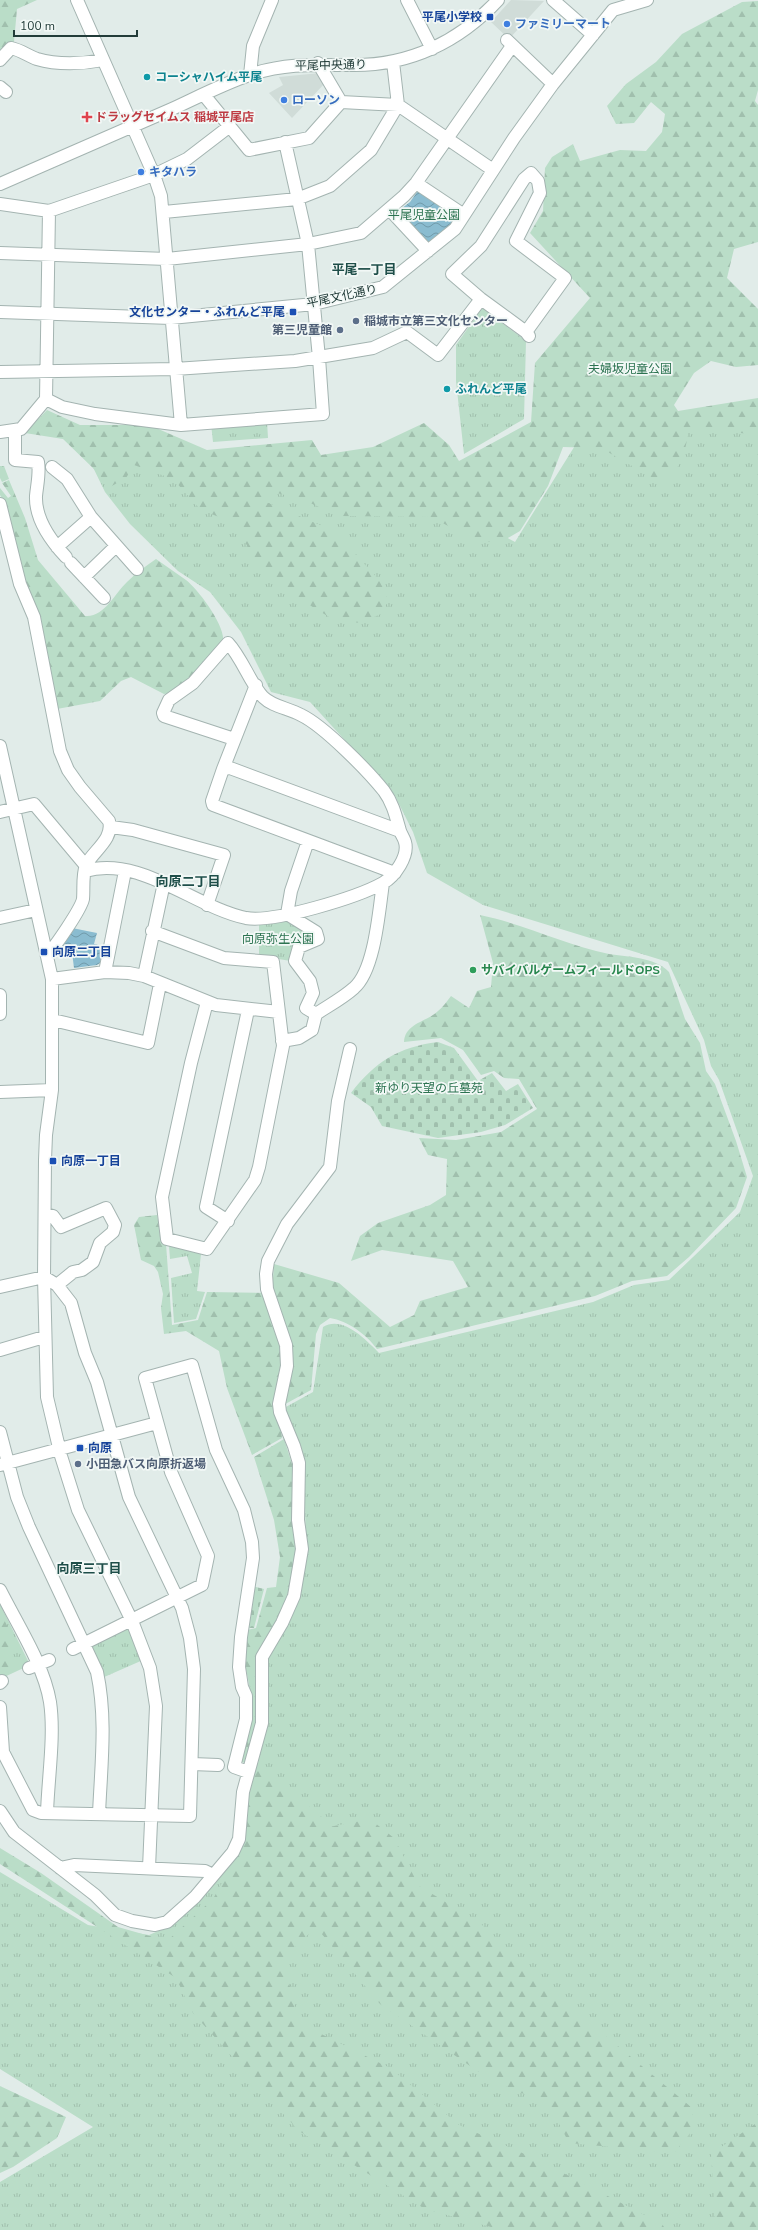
<svg xmlns="http://www.w3.org/2000/svg" width="758" height="2230" font-family="'Nunito Sans','Noto Sans JP',sans-serif">
	<style>
		.built { fill: #d0dcd8 }
		.grass { fill: url(#grass-tufts) }
		.forest { fill: url(#forest-firs) }
		.cemetery { fill: url(#cemetery-stones) }
		.water { fill: url(#water-waves) }
		.lines { fill: none; stroke-linecap: round; stroke-linejoin: round }
		.minor-casing { stroke: #a4b4b1; stroke-width: 14 }
		.minor { stroke: #fff; stroke-width: 12 }
		.transit-dot { fill: #1a4fb4; stroke: #f2f8f6; stroke-width: 1.5 }
		.shop-dot { fill: #3f7fe0; stroke: #f2f8f6; stroke-width: 1.5 }
		.culture-dot { fill: #0f9aa8; stroke: #f2f8f6; stroke-width: 1.5 }
		.health-dot { fill: #e0444e; stroke: #f2f8f6; stroke-width: 1.5 }
		.service-dot { fill: #5c6f8a; stroke: #f2f8f6; stroke-width: 1.5 }
		.leisure-dot { fill: #2e9e5b; stroke: #f2f8f6; stroke-width: 1.5 }
		.labels { text-anchor: middle; stroke-width: 3.5; stroke-linejoin: round; paint-order: stroke }
		.transit-label { font-size: 12px; font-weight: bold; fill: #164399; stroke: #f2f8f6; text-anchor: start }
		.shop-label { font-size: 12px; font-weight: bold; fill: #366cbe; stroke: #f2f8f6; text-anchor: start }
		.street-label { font-size: 12px; fill: #223c39; stroke: #f2f8f6 }
		.culture-label { font-size: 12px; font-weight: bold; fill: #0d838f; stroke: #f2f8f6; text-anchor: start }
		.health-label { font-size: 12px; font-weight: bold; fill: #be3a42; stroke: #f2f8f6; text-anchor: start }
		.park-label { font-size: 12px; fill: #2c7351; stroke: #f2f8f6 }
		.service-label { font-size: 12px; font-weight: bold; fill: #4e5e75; stroke: #f2f8f6; text-anchor: start }
		.leisure-label { font-size: 12px; font-weight: bold; fill: #27864d; stroke: #f2f8f6; text-anchor: start }
		.neighbourhood-label { font-size: 13px; font-weight: bold; fill: #1e4e49; stroke: #f2f8f6 }
	</style>
	<defs>
		<pattern id="grass-tufts" width="24" height="20" patternUnits="userSpaceOnUse"><rect width="24" height="20" fill="#baddc8"/><path d="M3 7l-1-3M5 7V3M7 7l1-3M15 17l-1-3M17 17v-4M19 17l1-3" fill="none" stroke="#a0bfad"/></pattern>
		<pattern id="forest-firs" width="22" height="20" patternUnits="userSpaceOnUse"><rect width="22" height="20" fill="#baddc8"/><path d="M5 1l3.5 6h-7zM16 11l3.5 6h-7z" fill="#a0bfad"/></pattern>
		<pattern id="cemetery-stones" width="16" height="16" patternUnits="userSpaceOnUse"><rect width="16" height="16" fill="#baddc8"/><path d="M2 7V4a2 2 0 0 1 4 0v3zM10 15v-3a2 2 0 0 1 4 0v3z" fill="#a0bfad"/></pattern>
		<pattern id="water-waves" width="16" height="10" patternUnits="userSpaceOnUse"><rect width="16" height="10" fill="#8abcd0"/><path d="M0 5q4-4 8 0t8 0" fill="none" stroke="#709aaa"/></pattern>
	</defs>
	<rect width="100%" height="100%" fill="#e1ece9"/>
	<!-- built -->
	<path class="built" d="M 511,0 L 544,1 L 509,39 L 491,22 Z
		M 320,73 L 326,82 L 292,118 L 269,93 L 283,85 L 279,77 Z"/>
	<!-- grass -->
	<path class="grass" d="M 482,308 L 526,341 L 524,419 L 464,454 L 456,381 L 456,345 Z
		M 758,402 L 758,2230 L 0,2230 L 0,2182 L 93,2127 L 0,2069 L 0,1872 L 88,1925 L 149,1935 L 172,1925 L 242,1838 L 269,1712 L 267,1660 L 302,1588 L 306,1548 L 304,1464 L 284,1408 L 313,1392 L 323,1327 C 343,1315 366,1340 379,1353 L 593,1302 L 634,1285 L 669,1280 L 740,1212 L 753,1176 L 719,1080 L 711,1066 L 704,1040 L 668,962 L 483,905 L 427,873 L 413,832 L 394,794 L 310,702 L 271,692 L 241,632 L 210,592 L 178,571 L 130,524 L 105,492 L 87,455 L 354,456 L 515,542 L 576,444 Z
		M 267,421 L 268,438 L 213,442 L 211,424 Z
		M 0,466 L 4,466 L 9,479 L 2,482 L 0,478 Z
		M 284,920 L 312,933 L 312,938 L 291,961 L 259,956 L 259,922 Z
		M 169,1246 L 201,1254 L 197,1291 L 205,1292 L 196,1319 L 174,1323 L 171,1278 L 192,1273 L 187,1256 L 170,1259 Z
		M 0,1604 L 30,1665 L 0,1679 Z
		M 127,1627 L 130,1628 L 143,1660 L 102,1678 L 92,1647 L 92,1643 Z"/>
	<!-- forest -->
	<path class="forest" d="M 0,0 L 37,0 L 17,9 L 14,42 L 0,57 Z
		M 758,1 L 758,90 L 755,101 L 758,105 L 758,242 L 734,249 L 727,278 L 758,309 L 758,365 L 736,367 L 711,361 L 694,373 L 674,405 L 678,411 L 758,398 L 758,435 L 689,427 C 686,450 683,461 669,480 L 651,477 L 601,448 L 563,447 L 548,486 L 520,531 L 501,542 L 479,542 L 431,517 L 340,516 L 301,499 L 269,491 L 266,502 L 334,531 L 380,581 L 387,595 L 385,612 L 361,623 L 334,620 L 272,582 L 254,558 L 235,524 L 200,509 L 173,479 L 134,465 L 126,478 L 110,487 L 94,469 L 63,439 L 25,433 L 47,410 L 80,425 L 149,425 L 207,450 L 312,440 L 321,455 L 373,447 L 424,423 L 449,445 L 459,461 L 531,422 L 535,363 L 590,298 L 530,233 L 543,211 L 545,168 L 552,157 L 573,144 L 580,161 L 620,150 L 646,151 L 662,132 L 665,114 L 651,102 L 634,123 L 616,124 L 607,106 L 626,84 L 656,62 L 682,34 L 742,2 Z
		M 9,480 L 25,518 L 38,560 L 85,616 C 104,618 115,593 127,582 C 136,573 146,566 156,559 C 166,566 176,573 186,580 C 198,589 230,631 222,645 C 210,666 189,680 170,693 L 164,694 L 131,677 L 121,681 L 100,701 L 57,709 L 7,506 L 0,495 L 0,488 L 8,498 L 11,496 L 2,483 Z
		M 480,915 C 524,924 565,945 609,954 C 628,957 655,957 669,972 L 685,1019 L 700,1043 L 706,1071 L 715,1084 L 736,1141 L 747,1177 L 736,1208 L 689,1257 L 667,1276 L 632,1281 L 595,1296 L 377,1349 C 366,1334 348,1321 330,1318 L 320,1325 L 316,1334 L 311,1390 L 278,1408 L 282,1438 L 252,1455 L 227,1388 L 219,1351 L 186,1331 L 164,1334 L 161,1308 L 163,1294 L 158,1272 L 154,1266 L 141,1260 L 134,1225 L 139,1217 L 157,1215 L 162,1243 L 166,1244 L 172,1325 L 198,1320 L 207,1292 L 272,1293 L 274,1264 L 339,1283 L 390,1327 L 414,1315 L 420,1301 L 468,1287 L 453,1261 L 382,1250 L 351,1261 L 360,1236 L 378,1223 L 430,1205 L 446,1195 L 447,1159 L 428,1155 L 419,1138 L 456,1140 L 501,1132 L 537,1109 L 519,1079 L 504,1078 L 494,1071 L 481,1075 L 463,1050 L 441,1038 L 404,1042 C 405,1023 427,1022 438,1011 C 443,1007 447,1001 451,996 L 469,1008 L 477,991 L 491,987 L 493,963 Z
		M 284,1439 L 292,1464 L 293,1520 L 296,1546 L 290,1587 L 278,1620 L 258,1655 L 255,1675 L 258,1697 L 257,1723 L 251,1759 L 320,1815 L 329,1827 L 370,1819 L 394,1838 L 419,1886 L 479,1922 L 546,1986 L 691,2107 L 695,2127 L 674,2153 L 569,2143 L 549,2104 L 492,2081 L 380,2004 L 316,1927 L 283,1959 L 299,2023 L 390,2068 L 459,2125 L 536,2159 L 662,2224 L 666,2230 L 502,2230 L 425,2209 L 299,2131 L 193,2013 L 176,1978 L 0,1864 L 0,1848 L 41,1873 L 118,1927 L 167,1941 L 213,1899 L 239,1852 L 253,1766 L 239,1761 L 251,1694 L 245,1664 L 247,1630 L 256,1628 L 267,1588 L 276,1587 L 280,1557 L 274,1520 L 254,1457 Z
		M 0,1611 L 11,1634 C 6,1644 12,1656 16,1666 L 24,1660 L 29,1664 L 0,1678 Z
		M 0,2086 L 66,2117 L 57,2138 L 13,2167 L 0,2173 Z
		M 755,2124 L 758,2132 L 758,2230 L 716,2230 L 711,2154 Z"/>
	<!-- cemetery -->
	<path class="cemetery" d="M 438,1042 L 454,1048 L 478,1081 L 492,1073 L 506,1091 L 518,1084 L 533,1108 L 505,1125 L 481,1132 L 438,1138 L 382,1126 L 371,1107 L 351,1093 C 375,1062 398,1047 438,1042 Z
		M 252,1586 L 264,1589 L 254,1628 L 246,1628 Z"/>
	<!-- water -->
	<path class="water" d="M 419,189 L 459,216 L 428,246 L 397,212 L 410,202 Z
		M 72,928 L 97,933 L 94,944 L 103,946 L 100,963 L 97,965 L 74,968 L 72,952 L 62,946 Z"/>
	<g class="lines">
		<!-- minor casing -->
		<g class="minor-casing">
			<path id="minor" d="M 77,0 L 154,175 L 161,196 L 181,425
				M 407,0 L 432,49
				M 553,0 L 593,35
				M 507,40 L 553,84
				M 0,60 L 11,48 C 21,50 28,56 37,59 C 57,65 83,64 103,60
				M 318,63 L 341,102
				M 250,75 L 253,46 L 272,0
				M 0,87 L 6,92
				M 204,95 L 249,150 L 309,138 L 341,102 L 398,105 L 493,170
				M 416,183 L 464,215
				M 0,184 C 57,159 115,134 172,109 C 198,97 225,83 252,74 C 288,63 315,65 351,65 C 409,66 459,42 498,0
				M 0,204 L 49,211 L 154,175 L 187,159 L 230,126
				M 389,209 L 428,251
				M 164,212 L 297,199 L 330,186 L 371,150 L 398,105 L 393,62
				M 0,253 L 167,259 L 308,244 L 361,233 L 404,196 L 416,183 L 512,46
				M 0,312 L 171,318 L 314,304 L 383,287 L 455,229 L 514,138 L 553,84 L 613,10 L 647,0
				M 526,332 L 565,278 L 516,241 L 540,193 L 538,181 L 531,173 L 524,179 L 481,246 L 452,274 L 481,299 L 526,332 L 529,336
				M 0,372 L 175,369 L 295,361 L 373,348 L 407,332 L 438,355 L 481,299
				M 46,399 L 62,407 L 95,414 L 181,425 L 323,414 L 319,358 L 308,244 L 285,142
				M 15,431 L 15,460 L 38,462 C 40,473 37,485 36,496 C 35,519 51,541 66,557
				M 0,432 L 21,429 L 46,399 L 49,211
				M 52,467 L 67,479 L 91,517 L 137,569
				M 0,504 L 20,584 L 34,617 L 60,751 L 68,770 L 80,787 L 109,821 C 114,839 93,851 86,865 C 82,876 84,888 83,899 C 81,909 55,947 47,955
				M 57,547 L 91,517
				M 71,563 L 104,598
				M 84,577 L 115,547
				M 234,739 L 164,716 L 163,713 L 169,700 L 193,683 L 228,643 C 242,658 250,683 263,697 C 273,707 289,708 301,715 C 324,726 368,771 384,791 C 393,803 396,817 400,831
				M 0,746 L 52,979 L 52,1090 L 46,1135 L 45,1160 L 44,1277 L 47,1397 L 61,1456 L 78,1510 L 132,1621 L 150,1668 L 156,1706 L 149,1868
				M 223,769 L 256,685
				M 0,812 L 34,804 L 86,866
				M 111,827 L 133,830 L 224,855 L 207,905
				M 308,841 L 291,891 L 287,914 L 316,932 L 318,939 L 299,947 L 295,961 L 310,981 L 313,993 L 306,1008 L 316,1014
				M 85,871 C 140,855 194,907 246,918 C 274,923 358,897 383,883 C 395,876 409,856 405,842 C 404,838 401,834 400,831 L 230,768 L 223,769 L 212,801 L 213,805 L 395,873
				M 0,918 L 36,910
				M 152,931 L 224,958 L 273,962 L 283,1046 L 259,1167 L 255,1180 L 207,1249 L 167,1239 L 162,1197 L 191,1063 L 207,1002
				M 105,972 L 125,871
				M 144,976 L 164,883
				M 52,979 L 105,972 L 129,973 L 144,976 L 216,1005 L 279,1012
				M 0,995 L 0,1014
				M 53,1020 L 148,1043 L 160,984
				M 282,1041 L 299,1038 L 312,1030 L 316,1014 C 328,1006 343,998 354,988 C 375,970 379,910 383,883
				M 0,1092 L 52,1090
				M 45,1214 L 53,1216 L 61,1227 L 106,1208 L 115,1225 L 113,1232 L 100,1243 L 93,1262 L 82,1270 L 73,1272 L 57,1285
				M 228,1221 L 206,1207 L 248,1010
				M 0,1287 L 44,1277 L 57,1285 L 71,1303 L 85,1353 L 97,1382 L 129,1497 L 182,1608 L 190,1638 L 194,1669 L 190,1816 L 41,1813 L 33,1810 L 3,1752 L 0,1707
				M 0,1350 L 44,1337
				M 0,1432 L 17,1497 L 29,1527 L 97,1672 C 107,1719 101,1766 99,1814
				M 0,1465 L 157,1423
				M 0,1590 C 17,1624 44,1665 50,1702 C 55,1735 48,1779 47,1813
				M 73,1649 L 202,1585 L 208,1556 L 171,1472 L 145,1378 L 192,1365 L 216,1450 L 244,1510 L 252,1542 L 253,1558 L 241,1637 L 239,1667 L 242,1687 L 246,1696 L 246,1719 L 234,1767 L 248,1772
				M 29,1668 L 49,1660
				M 0,1683 L 2,1681
				M 192,1764 L 218,1765
				M 0,1811 L 14,1832 L 95,1895 L 115,1915 L 132,1921 L 155,1925 L 167,1922 L 195,1897 L 233,1852 L 239,1839 L 243,1792 L 262,1723 L 262,1657 L 282,1623 L 294,1596 L 302,1549 L 298,1520 L 299,1463 L 294,1446 L 280,1412 L 279,1404 L 287,1366 L 286,1345 L 267,1289 L 266,1274 L 268,1261 L 287,1224 L 330,1167 L 338,1101 L 350,1049
				M 60,1868 L 74,1865 L 205,1871 L 213,1875"/>
		</g>
		<!-- minor -->
		<use href="#minor" class="minor"/>
	</g>
	<!-- markers -->
	<g class="transit-dot">
		<rect x="486" y="13" width="8" height="8" rx="2"/>
		<rect x="289" y="308" width="8" height="8" rx="2"/>
		<rect x="40" y="948" width="8" height="8" rx="2"/>
		<rect x="49" y="1157" width="8" height="8" rx="2"/>
		<rect x="76" y="1444" width="8" height="8" rx="2"/>
	</g>
	<g class="shop-dot">
		<circle cx="507" cy="24" r="4"/>
		<circle cx="284" cy="100" r="4"/>
		<circle cx="141" cy="172" r="4"/>
	</g>
	<g class="culture-dot">
		<circle cx="147" cy="77" r="4"/>
		<circle cx="447" cy="389" r="4"/>
	</g>
	<path class="health-dot" d="M85 111h4v4h4v4h-4v4h-4v-4h-4v-4h4z"/>
	<g class="service-dot">
		<circle cx="356" cy="321" r="4"/>
		<circle cx="340" cy="330" r="4"/>
		<circle cx="78" cy="1464" r="4"/>
	</g>
	<circle class="leisure-dot" cx="473" cy="970" r="4"/>
	<g class="labels">
		<!-- transit labels -->
		<g class="transit-label">
			<text x="482" y="21" text-anchor="end">平尾小学校</text>
			<text x="285" y="316" text-anchor="end">文化センター・ふれんど平尾</text>
			<text x="52" y="956">向原二丁目</text>
			<text x="61" y="1165">向原一丁目</text>
			<text x="88" y="1452">向原</text>
		</g>
		<!-- shop labels -->
		<g class="shop-label">
			<text x="515" y="28">ファミリーマート</text>
			<text x="292" y="104">ローソン</text>
			<text x="149" y="176">キタハラ</text>
		</g>
		<!-- street labels -->
		<g class="street-label">
			<text transform="translate(331 65) rotate(-1)" y="4">平尾中央通り</text>
			<text transform="translate(342 296) rotate(-12)" y="4">平尾文化通り</text>
		</g>
		<!-- culture labels -->
		<g class="culture-label">
			<text x="155" y="81">コーシャハイム平尾</text>
			<text x="455" y="393">ふれんど平尾</text>
		</g>
		<!-- health labels -->
		<g class="health-label">
			<text x="95" y="121">ドラッグセイムス 稲城平尾店</text>
		</g>
		<!-- park labels -->
		<g class="park-label">
			<text x="424" y="219">平尾児童公園</text>
			<text x="630" y="373">夫婦坂児童公園</text>
			<text x="278" y="943">向原弥生公園</text>
			<text x="429" y="1092">新ゆり天望の丘墓苑</text>
		</g>
		<!-- service labels -->
		<g class="service-label">
			<text x="364" y="325">稲城市立第三文化センター</text>
			<text x="332" y="334" text-anchor="end">第三児童館</text>
			<text x="86" y="1468">小田急バス向原折返場</text>
		</g>
		<!-- leisure labels -->
		<g class="leisure-label">
			<text x="481" y="974">サバイバルゲームフィールドOPS</text>
		</g>
		<!-- neighbourhood labels -->
		<g class="neighbourhood-label">
			<text x="364" y="274">平尾一丁目</text>
			<text x="188" y="886">向原二丁目</text>
			<text x="89" y="1573">向原三丁目</text>
		</g>
	</g>
	<!-- scale -->
	<path d="M14 30v6h123v-6" fill="none" stroke="#223c39" stroke-width="2"/>
	<text x="20" y="30" font-size="12" fill="#223c39" stroke="#f2f8f6" stroke-width="3" paint-order="stroke">100 m</text>
</svg>
